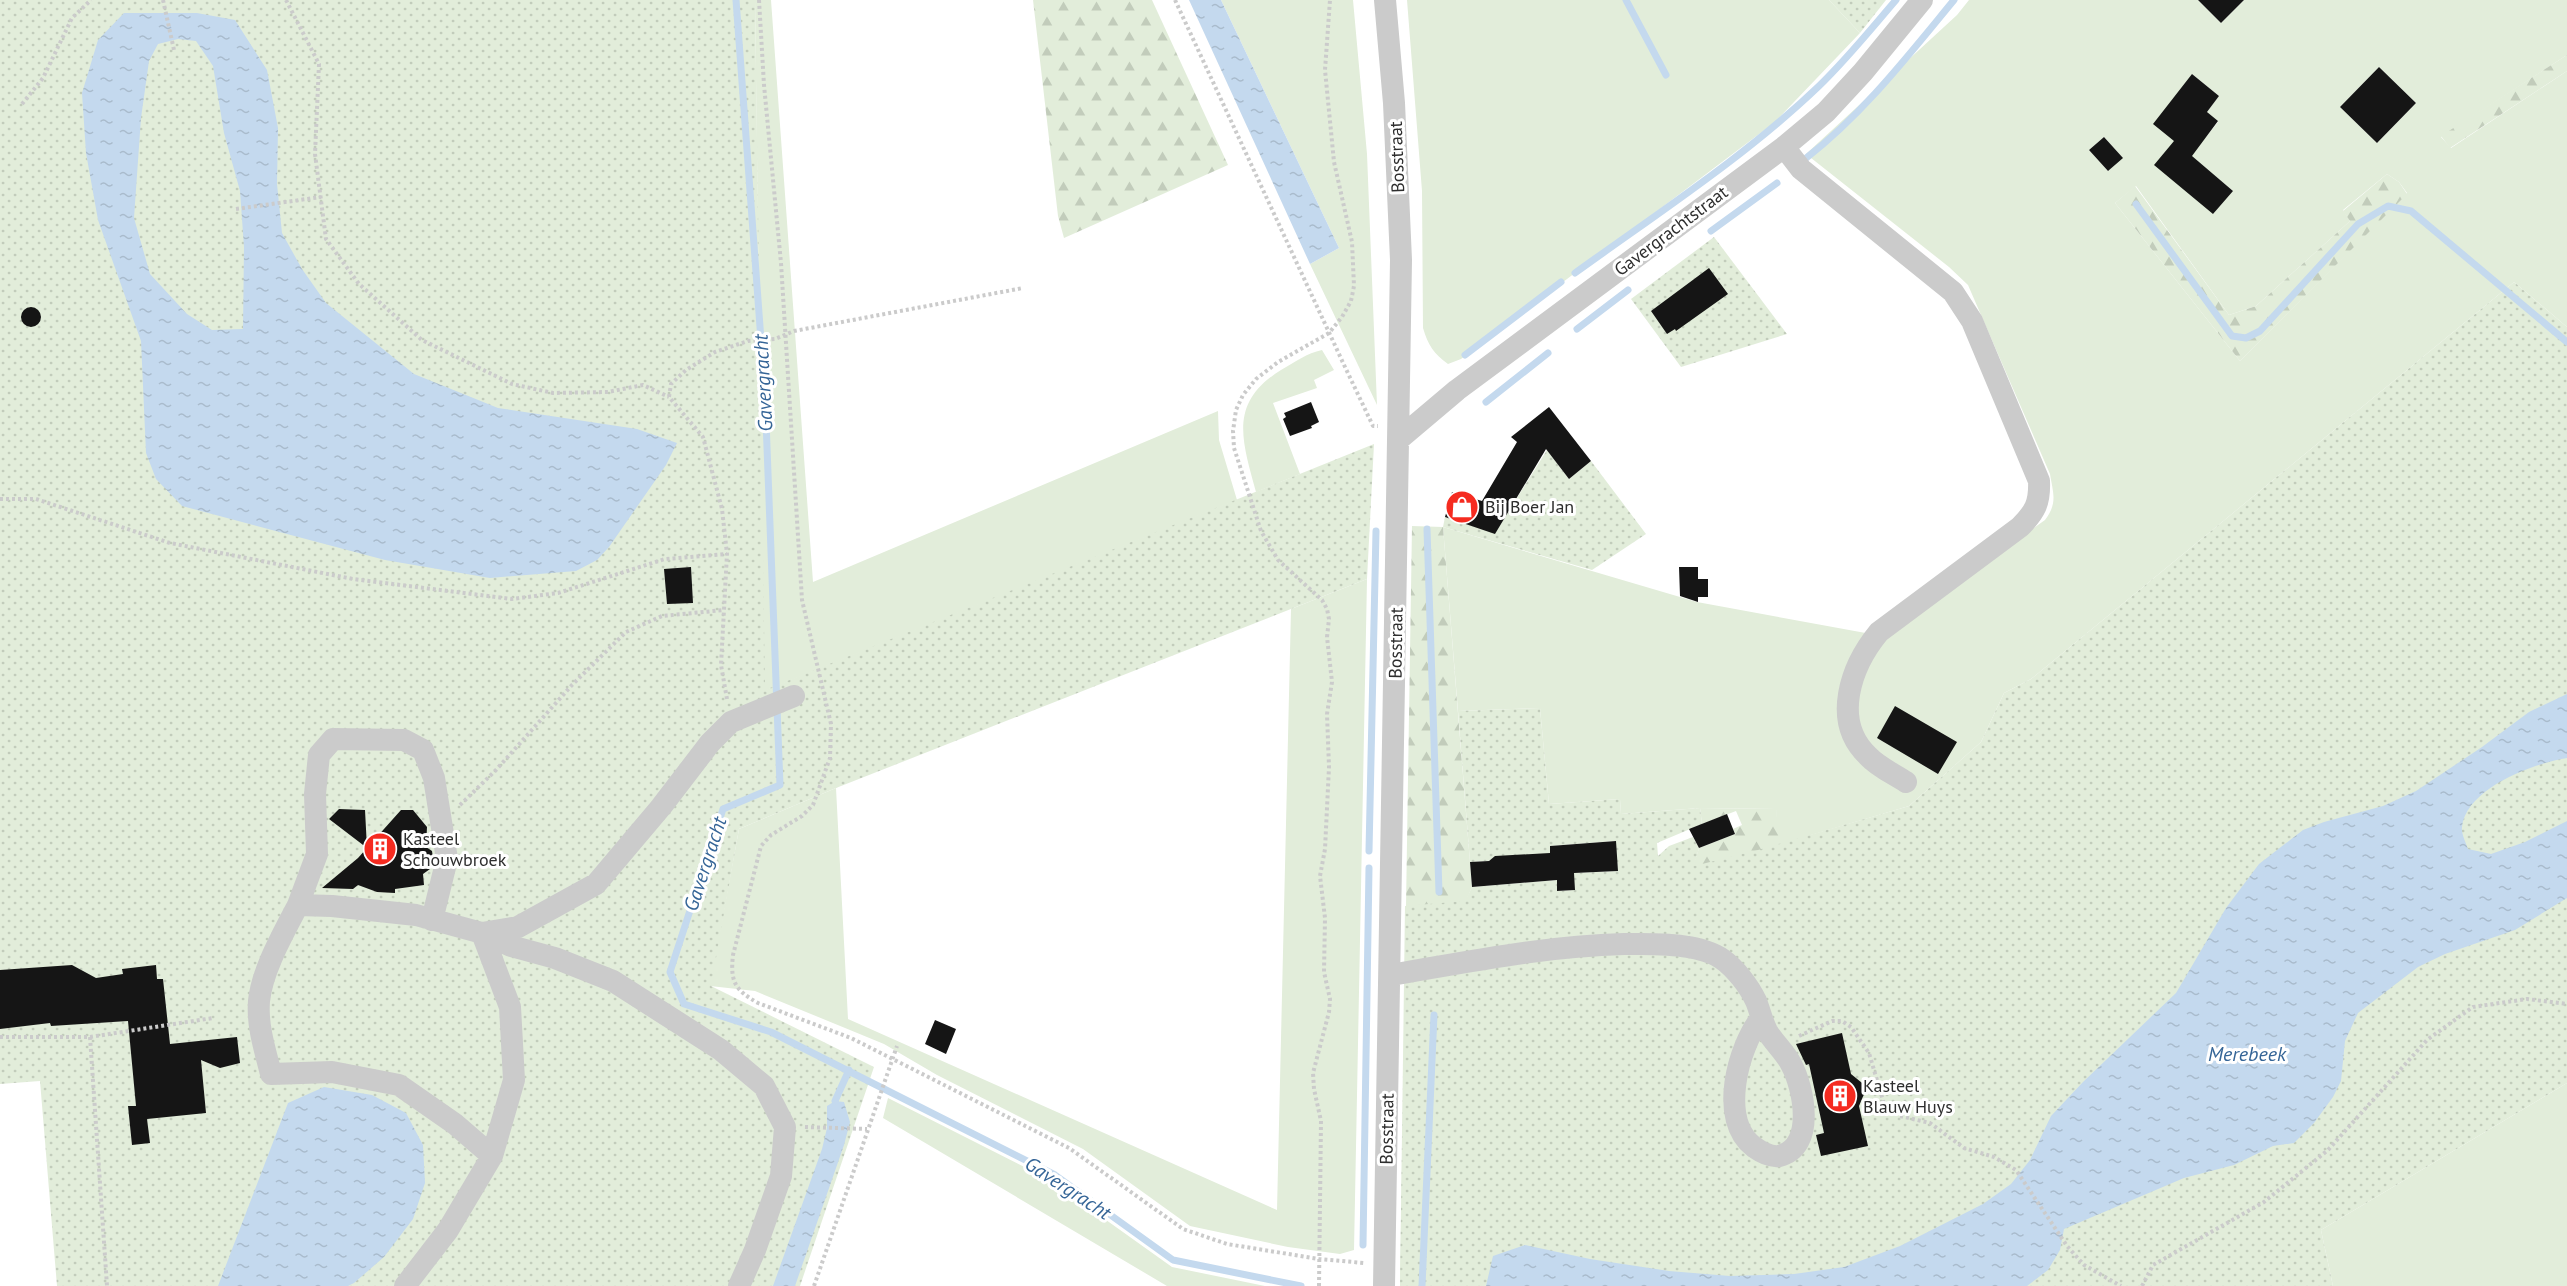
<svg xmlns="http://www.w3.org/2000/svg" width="2567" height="1286" font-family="'PT Sans',sans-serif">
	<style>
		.grass { fill: #e2edda; fill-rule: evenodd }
		.forest { fill: url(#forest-firs) }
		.park { fill: url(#park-dots) }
		.water { fill: url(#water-ripples); fill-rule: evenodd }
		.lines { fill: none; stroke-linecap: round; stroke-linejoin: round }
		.stream { stroke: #c4d9ee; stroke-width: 7 }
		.building { fill: #151515 }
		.path { stroke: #cbcbcb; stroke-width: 4; stroke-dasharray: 3 3; stroke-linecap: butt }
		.minor { stroke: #cbcbcb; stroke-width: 22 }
		.labels { text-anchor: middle; stroke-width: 6; stroke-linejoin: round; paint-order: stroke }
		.street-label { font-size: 18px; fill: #2e2e2e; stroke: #fff }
		.poi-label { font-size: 18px; fill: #2e2e2e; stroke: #fff; text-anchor: start }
		.water-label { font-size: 20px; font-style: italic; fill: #356597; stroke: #fff }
	</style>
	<defs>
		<pattern id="forest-firs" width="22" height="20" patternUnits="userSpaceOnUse" patternTransform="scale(1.5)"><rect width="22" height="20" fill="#e2edda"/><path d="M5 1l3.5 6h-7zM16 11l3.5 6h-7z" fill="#c2ccbb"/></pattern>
		<pattern id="park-dots" width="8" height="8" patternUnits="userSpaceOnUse" patternTransform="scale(1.5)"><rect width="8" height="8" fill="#e2edda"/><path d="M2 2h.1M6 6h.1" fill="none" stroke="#c2ccbb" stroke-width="1.8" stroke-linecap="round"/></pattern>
		<pattern id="water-ripples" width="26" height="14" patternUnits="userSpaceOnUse" patternTransform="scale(1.5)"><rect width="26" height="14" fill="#c4d9ee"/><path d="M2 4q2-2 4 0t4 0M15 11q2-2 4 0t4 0" fill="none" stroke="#a9bbcc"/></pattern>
	</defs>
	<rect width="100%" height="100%" fill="#fff"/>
	<!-- grass -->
	<path class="grass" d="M 755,0 L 771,0 L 813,582 L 1218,411 L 1219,440 L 1237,500 L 764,691 Z
		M 1221,0 L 1353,0 L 1367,154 L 1377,405 L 1310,264 L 1339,248 Z
		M 1407,0 L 1829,0 L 1860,33 L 1775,122 L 1461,359 L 1448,364 C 1434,354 1428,345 1423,328 L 1422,191 Z
		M 1969,0 L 2198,0 L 2221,23 L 2244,0 L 2567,0 L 2567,55 L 2441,137 L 2451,148 L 2567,71 L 2567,327 L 2514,282 L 2031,679 L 2004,693 L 1981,742 L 1909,806 L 1811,835 L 1785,1037 L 1776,809 L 1700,808 L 1621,814 L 1620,799 L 1549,804 L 1540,708 L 1458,711 L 1443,527 L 1697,602 L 1882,636 L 2045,520 C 2058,503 2053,493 2050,474 L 1968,285 L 1949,267 L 1806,154 L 1957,15 ZM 2379,67 L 2416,103 L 2377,143 L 2340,107 ZM 2192,74 L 2219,96 L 2207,112 L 2218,122 L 2206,137 ZM 2104,137 L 2122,157 L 2108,171 L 2089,150 ZM 2174,142 L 2232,190 L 2213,214 ZM 2387,174 L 2399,182 L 2407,193 L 2240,361 L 2115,203 L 2136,186 L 2229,315 L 2256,306 L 2350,221 L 2343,210 Z
		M 1322,350 L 1334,370 L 1314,380 L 1317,388 L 1273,403 L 1300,474 L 1256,492 C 1242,440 1228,403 1281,370 C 1295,362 1307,353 1322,350 Z
		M 1367,579 L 1354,1250 L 1340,1254 L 1288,1247 L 1190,1226 L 1083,1149 L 937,1075 L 884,1044 L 755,991 L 710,986 L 739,829 L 836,788 L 848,1019 L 1277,1210 L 1291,609 Z
		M 2567,1083 L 2567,1286 L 2333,1286 L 2321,1230 Z
		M 888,1098 L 1050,1180 L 1172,1267 L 1265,1286 L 1167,1286 L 883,1118 Z"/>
	<!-- forest -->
	<path class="forest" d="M 1033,0 L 1152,0 L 1228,165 L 1064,238 L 1058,216 Z
		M 2567,55 L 2567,71 L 2450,148 L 2441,136 Z
		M 2387,174 L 2399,182 L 2407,194 L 2240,361 L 2115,203 L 2135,186 L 2229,315 L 2256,306 L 2350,221 L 2343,211 Z
		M 1412,526 L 1443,527 L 1472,887 L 1466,901 L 1502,927 L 1691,873 L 1699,848 L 1735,834 L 1733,829 L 1742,825 L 1736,811 L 1702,824 L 1700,808 L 1776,809 L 1780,844 L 1400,1286 Z"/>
	<!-- park -->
	<path class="park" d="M 0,0 L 755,0 L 765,690 L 1374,444 L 1367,579 L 836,788 L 739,829 L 711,986 L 874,1067 L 800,1286 L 57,1286 L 40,1081 L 0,1084 Z
		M 1829,0 L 1886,0 L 1860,33 Z
		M 1714,237 L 1787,334 L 1681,367 L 1631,299 Z
		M 2514,282 L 2567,327 L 2567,1083 L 2321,1230 L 2333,1286 L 1400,1286 L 1405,906 L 1465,901 L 1472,887 L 1557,880 L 1558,891 L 1574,890 L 1574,873 L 1618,871 L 1615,841 L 1550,846 L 1551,864 L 1495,857 L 1489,861 L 1470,862 L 1458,711 L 1540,708 L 1549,804 L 1620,799 L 1621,814 L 1700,808 L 1702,824 L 1657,843 L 1658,856 L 1669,846 L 1693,837 L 1699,848 L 1694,866 L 1758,850 L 1909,806 L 1981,742 L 2004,693 L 2031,679 Z
		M 1547,450 L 1569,479 L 1591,461 L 1646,534 L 1592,570 L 1443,527 L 1445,517 L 1495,533 Z"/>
	<!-- water -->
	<path class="water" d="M 1189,0 L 1221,0 L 1339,248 L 1310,264 Z
		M 124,13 L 197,13 L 235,20 L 267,70 L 278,128 L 277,184 L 282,233 L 302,269 L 326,303 L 414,374 L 498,408 L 637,429 L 677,443 L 666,465 L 609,547 L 597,560 L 576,571 L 490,578 L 385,560 L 182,506 L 156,479 L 146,453 L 141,341 L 98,220 L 86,153 L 82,93 L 98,40 ZM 178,39 L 196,41 L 213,66 L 224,133 L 240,191 L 244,247 L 243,329 L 212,330 L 187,314 L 150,274 L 134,218 L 141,118 L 149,61 L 158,44 Z
		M 2567,694 L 2567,758 C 2535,763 2466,788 2462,827 C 2461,833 2466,843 2468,849 L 2491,854 L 2525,842 L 2567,821 L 2567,898 L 2515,930 L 2445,954 L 2418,967 L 2358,1013 L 2345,1041 L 2341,1081 L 2333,1097 L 2314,1123 L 2294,1143 L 2273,1146 L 2234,1165 L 2184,1178 L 2064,1229 L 2060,1250 L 2048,1270 L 2027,1286 L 1486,1286 L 1493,1256 L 1525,1245 L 1590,1259 L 1669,1271 L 1730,1276 L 1794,1274 L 1844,1267 L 1900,1246 L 1983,1204 L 2011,1184 L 2030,1160 L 2051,1116 L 2083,1082 L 2176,993 L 2226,908 L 2259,864 L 2303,830 L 2324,822 L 2383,806 L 2416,791 L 2482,747 L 2529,712 Z
		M 324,1087 L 372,1095 L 406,1113 L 423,1145 L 425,1183 L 413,1219 L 384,1257 L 354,1283 L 348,1286 L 218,1286 L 288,1103 Z
		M 835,1101 L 844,1102 L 850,1122 L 844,1145 L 795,1286 L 773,1286 L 822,1149 L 827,1128 L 827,1106 Z"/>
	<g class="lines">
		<!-- stream -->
		<path class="stream" d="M 736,0 L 765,395 L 780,785 L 723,809 L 670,972 L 684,1004 L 771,1032 L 1055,1175 L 1173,1260 L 1301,1286
			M 1626,0 L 1666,75
			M 1805,159 C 1863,114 1907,57 1954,0
			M 2136,204 L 2232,336 L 2246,338 L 2260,331 L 2358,224 L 2388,206 L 2411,211 L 2567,342
			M 1711,231 L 1777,183
			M 1575,273 C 1658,213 1746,156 1819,86 C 1847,59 1871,29 1896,0
			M 1577,329 L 1628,290
			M 1465,355 L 1561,282
			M 1486,402 L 1548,353
			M 1427,529 L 1439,892
			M 1369,851 L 1376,531
			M 835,1101 L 849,1070
			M 1363,1245 L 1369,868
			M 1422,1286 L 1434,1015"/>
	</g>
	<!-- building -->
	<path class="building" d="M 2198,0 L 2244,0 L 2221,23 Z
		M 2379,67 L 2416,103 L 2377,143 L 2340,107 Z
		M 2192,74 L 2219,96 L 2207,112 L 2218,121 L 2192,156 L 2233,191 L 2213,214 L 2154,165 L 2174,141 L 2153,124 Z
		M 2104,137 L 2123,158 L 2108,171 L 2089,150 Z
		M 1709,268 L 1728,294 L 1676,331 L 1675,329 L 1667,334 L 1651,311 Z
		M21 317a10 10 0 1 1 20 0a10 10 0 1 1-20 0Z
		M 1311,402 L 1319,422 L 1311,426 L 1312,428 L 1290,436 L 1283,419 L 1286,417 L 1284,413 Z
		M 1549,407 L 1591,461 L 1569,479 L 1546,449 L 1495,534 L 1445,517 L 1452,492 L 1482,501 L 1517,442 L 1511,437 Z
		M 691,567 L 693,603 L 667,604 L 664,569 Z
		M 1679,567 L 1698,567 L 1698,579 L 1708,579 L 1708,597 L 1698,597 L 1698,602 L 1680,596 Z
		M 1895,706 L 1957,742 L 1938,774 L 1877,738 Z
		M 339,809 L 365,810 L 367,848 L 329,819 Z
		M 401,810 L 413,810 L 427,827 L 426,847 L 432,851 L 433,858 L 430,869 L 423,874 L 424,885 L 395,889 L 395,893 L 377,892 L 358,885 L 353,889 L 322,888 L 358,858 Z
		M 1727,814 L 1735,834 L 1699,848 L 1689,829 Z
		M 1616,841 L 1618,871 L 1574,873 L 1575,890 L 1557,891 L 1557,880 L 1472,887 L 1470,862 L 1489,861 L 1495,856 L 1550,853 L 1550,846 Z
		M 72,965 L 96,978 L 123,974 L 122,969 L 156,965 L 157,979 L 163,979 L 170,1044 L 237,1037 L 240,1063 L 220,1068 L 201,1060 L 206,1113 L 147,1119 L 150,1143 L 132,1145 L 128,1106 L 136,1106 L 128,1021 L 51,1026 L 50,1023 L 0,1029 L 0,970 Z
		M 935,1020 L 956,1029 L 946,1054 L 925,1044 Z
		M 1842,1033 L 1851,1074 L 1867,1087 L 1859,1106 L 1868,1146 L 1821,1156 L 1816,1135 L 1824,1133 L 1809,1064 L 1806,1065 L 1796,1044 Z"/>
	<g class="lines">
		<!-- path -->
		<path class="path" d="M 163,0 L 174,50
			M 286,0 L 319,64 L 315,154 L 326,239 L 359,284 L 422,340 L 512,384 L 553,393 L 608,392 L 643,385 L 669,397
			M 759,0 L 764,85 L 781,263 L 802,600 L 831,724 L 830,758 L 813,805 L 802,816 L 771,835 L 761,846 L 733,955 C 730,982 735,990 758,1003 L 851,1038 L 1069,1148 L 1183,1229 L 1227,1244 L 1319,1259 L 1364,1263
			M 1175,0 L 1345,367 L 1373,426 L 1378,426
			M 22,104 L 43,78 L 72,18 L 91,0
			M 236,209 L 321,197
			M 0,499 L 36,499 L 170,543 L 353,579 L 512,599 L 558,593 L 665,559 L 727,554
			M 727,699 L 721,665 L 727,554 L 722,509 L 703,437 L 669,397 L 671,384 L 686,370 L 715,352 L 748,341 L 775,339 L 794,331 L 1023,288
			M 460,805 L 496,770 L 572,685 L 626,632 L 662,616 L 724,610
			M 1799,1036 L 1832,1021 L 1842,1021 L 1851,1027 L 1869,1053 L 1884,1104 L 1900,1116 L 1930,1123 L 1964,1148 L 1994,1157 L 2016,1170 L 2067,1246 L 2084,1265 L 2121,1286
			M 0,1037 L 90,1037 L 213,1018
			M 90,1037 L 107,1286
			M 805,1127 L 867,1129
			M 814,1286 L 897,1046
			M 1319,1286 L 1321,1121 L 1314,1089 L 1313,1073 L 1329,1012 L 1330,999 L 1324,972 L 1325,918 L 1320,876 L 1325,849 L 1329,767 L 1327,714 L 1332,682 L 1327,637 L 1329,619 L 1327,609 L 1322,600 L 1278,560 L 1261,531 L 1234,448 L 1233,431 L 1236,410 L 1243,395 L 1256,379 L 1278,362 L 1329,333 L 1342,317 L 1351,301 L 1354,286 L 1352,242 L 1334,162 L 1325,70 L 1330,0
			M 2142,1286 L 2153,1265 L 2264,1202 L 2328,1150 L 2427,1040 L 2473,1007 L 2527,999 L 2567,1004"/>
		<!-- minor -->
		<path class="minor" d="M 1784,147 L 1801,169 L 1953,292 L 1972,321 L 2039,481 C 2040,503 2035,512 2020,527 L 1879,632 C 1851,666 1831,721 1868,756 C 1878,767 1894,774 1906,782
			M 1399,439 L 1457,390 L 1784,147 L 1826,112 L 1863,72 L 1922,0
			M 298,905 L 317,854 L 315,794 L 319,755 L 333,739 L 404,740 L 423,750 L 434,778 L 447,859 L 432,920
			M 1390,975 C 1467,962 1545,946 1624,944 C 1644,944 1667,943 1688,947 C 1697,948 1714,953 1722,959 C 1735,968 1749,986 1756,1001 C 1760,1011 1762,1021 1767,1031 C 1774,1043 1785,1052 1791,1064 C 1804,1088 1816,1147 1779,1156 C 1771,1157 1761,1152 1754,1147 C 1718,1120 1738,1047 1761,1018
			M 492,1156 L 455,1124 L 399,1085 L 332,1072 L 271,1074 C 265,1050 257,1026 259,1001 C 262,970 284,932 298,905 L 332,906 L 416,915 L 482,933 L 511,946 L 555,958 L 613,981 L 721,1050 L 764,1086 L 785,1127 L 781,1176 L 755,1250 L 739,1286
			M 405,1286 L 448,1230 L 492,1156 L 514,1080 L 510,1007 L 482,933 L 518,927 L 596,884 L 661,807 L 710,743 L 731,722 L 794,696
			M 1384,1286 L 1401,260 L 1394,103 L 1385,0"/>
	</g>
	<!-- icons -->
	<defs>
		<g id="shop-disc" transform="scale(1.725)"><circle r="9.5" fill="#f52b20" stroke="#fff"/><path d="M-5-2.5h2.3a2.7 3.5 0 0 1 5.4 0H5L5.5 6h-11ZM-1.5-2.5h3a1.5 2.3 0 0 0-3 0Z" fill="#fff"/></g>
		<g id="building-disc" transform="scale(1.725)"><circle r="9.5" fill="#f52b20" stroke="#fff"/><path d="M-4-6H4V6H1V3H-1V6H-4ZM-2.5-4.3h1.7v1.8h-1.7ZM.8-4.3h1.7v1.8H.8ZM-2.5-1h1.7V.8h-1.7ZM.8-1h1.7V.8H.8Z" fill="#fff"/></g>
	</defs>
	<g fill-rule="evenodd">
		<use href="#shop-disc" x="1462" y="507"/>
		<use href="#building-disc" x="380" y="849"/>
		<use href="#building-disc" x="1840" y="1096"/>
	</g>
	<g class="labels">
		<!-- street labels -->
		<g class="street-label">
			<text transform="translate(1397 157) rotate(-92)" y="6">Bosstraat</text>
			<text transform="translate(1671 231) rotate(-37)" y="6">Gavergrachtstraat</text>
			<text transform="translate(1396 643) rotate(-89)" y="6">Bosstraat</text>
			<text transform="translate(1387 1129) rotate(-89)" y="6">Bosstraat</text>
		</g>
		<!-- poi labels -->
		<g class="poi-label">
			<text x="1485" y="513">Bij Boer Jan</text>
			<text x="403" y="845">Kasteel<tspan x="403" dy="21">Schouwbroek</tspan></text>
			<text x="1863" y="1092">Kasteel<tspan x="1863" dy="21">Blauw Huys</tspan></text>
		</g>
		<!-- water labels -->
		<g class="water-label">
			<text transform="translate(763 383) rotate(-93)" y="7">Gavergracht</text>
			<text transform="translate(705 864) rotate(-72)" y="7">Gavergracht</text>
			<text x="2247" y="1061">Merebeek</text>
			<text transform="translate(1068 1188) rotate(33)" y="7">Gavergracht</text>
		</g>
	</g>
</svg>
